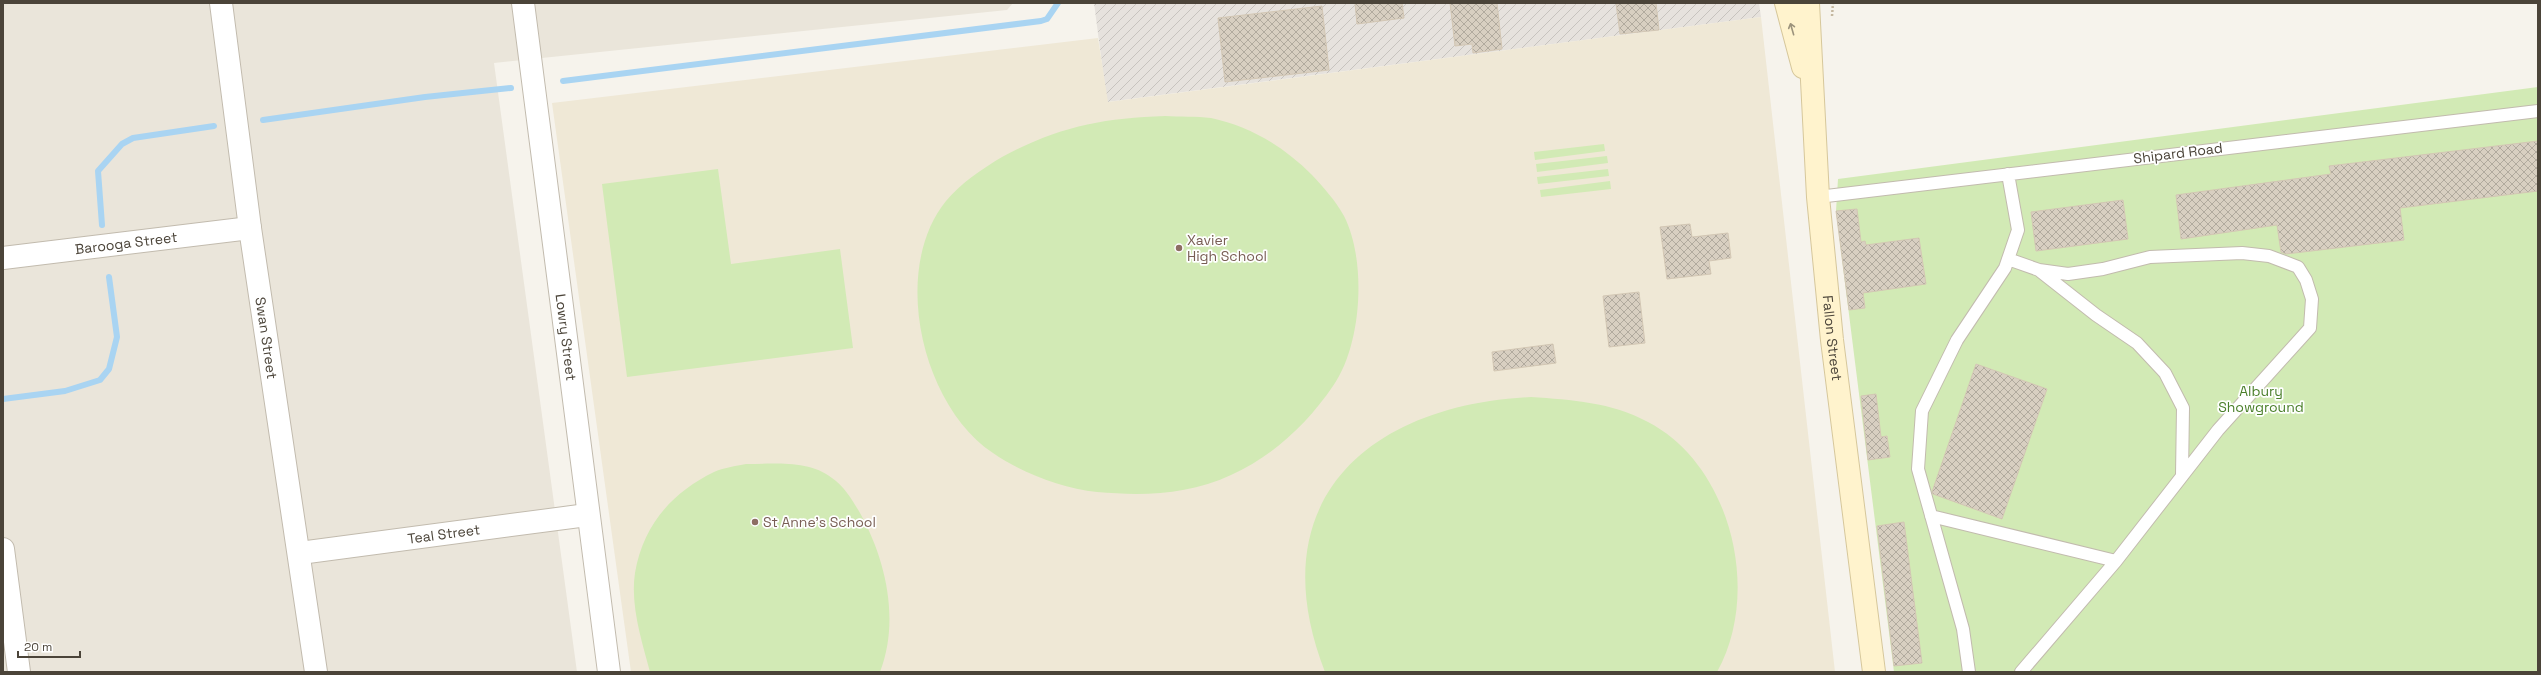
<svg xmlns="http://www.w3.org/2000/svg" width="2541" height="675" font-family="'Space Grotesk',sans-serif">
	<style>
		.residential { fill: #eae5da }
		.industrial { fill: url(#industrial-furrows) }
		.education { fill: #efe8d6 }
		.park { fill: #d2eab5 }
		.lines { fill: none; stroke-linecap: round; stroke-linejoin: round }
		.stream { stroke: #a9d4f2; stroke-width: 6 }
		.building { fill: url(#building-cross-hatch); stroke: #d3c7b4 }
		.lane-casing { stroke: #c2bbae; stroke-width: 14 }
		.street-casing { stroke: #c2bbae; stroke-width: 24 }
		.secondary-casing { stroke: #d6c79b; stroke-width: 24 }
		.path { stroke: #c4b79f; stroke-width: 2.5; stroke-dasharray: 2 2; stroke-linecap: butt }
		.lane { stroke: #fff; stroke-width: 12 }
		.street { stroke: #fff; stroke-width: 22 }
		.secondary { stroke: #fff3cd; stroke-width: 22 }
		.oneway { stroke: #9c937c }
		.education-dot { fill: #8d6e63; stroke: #fff; stroke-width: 1.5 }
		.labels { text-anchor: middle; stroke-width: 3.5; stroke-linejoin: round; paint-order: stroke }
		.street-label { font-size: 14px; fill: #4b4439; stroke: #fff }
		.education-label { font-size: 14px; fill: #785e54; stroke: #fff; text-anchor: start }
		.park-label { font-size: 14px; fill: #4a7f2a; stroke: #fff }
	</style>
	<defs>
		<pattern id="industrial-furrows" width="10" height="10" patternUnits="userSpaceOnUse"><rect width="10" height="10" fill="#e6e2dd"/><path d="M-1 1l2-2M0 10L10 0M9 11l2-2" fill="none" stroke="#c7c3be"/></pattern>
		<pattern id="building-cross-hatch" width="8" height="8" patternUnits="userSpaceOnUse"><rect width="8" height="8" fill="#d8cfc1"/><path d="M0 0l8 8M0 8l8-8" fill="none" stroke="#b1aa9e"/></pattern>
	</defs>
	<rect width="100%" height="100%" fill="#f6f3ec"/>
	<!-- residential -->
	<path class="residential" d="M 3,3 L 1013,3 L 1007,10 L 494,63 L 577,672 L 3,672 Z"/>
	<!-- industrial -->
	<path class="industrial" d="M 1094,3 L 1759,3 L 1761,17 L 1107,102 Z"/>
	<!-- education -->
	<path class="education" d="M 1761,17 L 1835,672 L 631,672 L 552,103 L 1098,38 L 1108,102 Z"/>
	<!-- park -->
	<path class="park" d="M 2538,87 L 2538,672 L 1894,672 L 1836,211 L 1838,179 Z
		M 1165,116 C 1180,117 1196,116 1211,118 C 1250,126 1284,147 1312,175 C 1323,187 1336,201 1344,216 C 1367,261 1362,345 1333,386 C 1307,424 1273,456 1231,475 C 1188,495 1143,496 1097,492 C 1062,488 1022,473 993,453 C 922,406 890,270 946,201 C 961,183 982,169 1002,157 C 1058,127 1102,118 1165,116 Z
		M 1604,144 L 1605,151 L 1535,160 L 1534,152 Z
		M 1607,156 L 1608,163 L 1537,172 L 1536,164 Z
		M 718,169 L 731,264 L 840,249 L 853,348 L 627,377 L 602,184 Z
		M 1608,169 L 1609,176 L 1538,184 L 1537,177 Z
		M 1610,181 L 1611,189 L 1541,197 L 1540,190 Z
		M 1531,397 C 1572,400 1611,402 1648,422 C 1731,465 1762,592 1717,672 L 1325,672 C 1259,503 1366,405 1531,397 Z
		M 746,464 C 773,464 809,460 832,478 C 844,486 853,501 860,513 C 886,560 900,620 880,672 L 650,672 C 642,642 630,605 635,573 C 643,526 671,493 714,472 C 723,468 736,466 746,464 Z"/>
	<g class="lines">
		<!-- stream -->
		<path class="stream" d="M 563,81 L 1041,21 L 1047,19 L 1058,3
			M 263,120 L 425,97 L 511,88
			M 102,225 L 98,171 L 122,144 L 133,138 L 214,126
			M 3,399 L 65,391 L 100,380 L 109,369 L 117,337 L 109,277"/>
	</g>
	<!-- building -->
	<path class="building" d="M 1355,3 L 1402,3 L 1404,18 L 1357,24 Z
		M 1450,3 L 1497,3 L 1502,49 L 1473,53 L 1472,44 L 1455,46 Z
		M 1616,3 L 1656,3 L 1659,30 L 1620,34 Z
		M 1322,6 L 1329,70 L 1225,82 L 1218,18 Z
		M 2538,141 L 2538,191 L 2400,208 L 2404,240 L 2286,254 L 2281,252 L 2277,225 L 2181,239 L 2176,195 L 2331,174 L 2329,166 Z
		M 2123,200 L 2128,239 L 2036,251 L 2031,212 Z
		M 1857,209 L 1861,242 L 1865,241 L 1866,245 L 1919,238 L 1926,284 L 1863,293 L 1865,308 L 1849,310 L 1836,211 Z
		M 1690,224 L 1692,237 L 1728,233 L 1731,258 L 1709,261 L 1711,274 L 1667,279 L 1660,227 Z
		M 1639,292 L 1645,343 L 1609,347 L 1603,296 Z
		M 1553,344 L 1556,363 L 1494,371 L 1492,352 Z
		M 1976,364 L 2047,389 L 2002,519 L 1933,494 L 1932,492 Z
		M 1876,394 L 1881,437 L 1887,436 L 1890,457 L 1868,460 L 1861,396 Z
		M 1904,522 L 1922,663 L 1894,666 L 1877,526 Z"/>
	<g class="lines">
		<!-- lane casing -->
		<g class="lane-casing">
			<path id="lane" d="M 1818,197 L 2538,111
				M 2008,259 L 2039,270 L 2068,274 L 2103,269 L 2150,257 L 2242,253 L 2269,256 L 2298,267 L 2306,280 L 2312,299 L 2310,328 L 2218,430 L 2116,561 L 2021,672
				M 2040,271 L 2096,315 L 2137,343 L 2165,373 L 2183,408 L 2182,475
				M 1931,516 L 2116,561
				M 1969,672 L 1963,629 L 1918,469 L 1922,411 L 1957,340 L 2005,268 L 2018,230 L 2008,174"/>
		</g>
		<!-- street casing -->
		<g class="street-casing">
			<g id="street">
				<path id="s1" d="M 221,3 L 250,228 L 316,672"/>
				<path id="s2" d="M 523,3 L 609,672"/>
				<path id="s3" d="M 3,258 L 250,228"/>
				<path d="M 3,549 L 19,672"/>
				<path id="s4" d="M 300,553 L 587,515"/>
			</g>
		</g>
		<!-- secondary casing -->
		<g class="secondary-casing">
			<g id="secondary">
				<path d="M 1786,3 L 1803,67"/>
				<path id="s5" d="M 1808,3 L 1818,197 L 1832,340 L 1874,672"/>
			</g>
		</g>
		<!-- path -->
		<path class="path" d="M 1832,16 L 1833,3"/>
		<!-- lane -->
		<use href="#lane" class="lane"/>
		<!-- street -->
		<use href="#street" class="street"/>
		<!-- secondary -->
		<use href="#secondary" class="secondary"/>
	</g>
	<!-- one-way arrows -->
	<defs><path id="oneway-shaft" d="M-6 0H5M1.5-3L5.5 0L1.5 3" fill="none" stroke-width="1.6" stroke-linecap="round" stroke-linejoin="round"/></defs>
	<use class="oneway" href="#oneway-shaft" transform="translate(1792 29) rotate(-106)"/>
	<!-- markers -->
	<g class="education-dot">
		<circle cx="1179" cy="248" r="4"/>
		<circle cx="755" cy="522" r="4"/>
	</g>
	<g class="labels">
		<!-- street labels -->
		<g class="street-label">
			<text transform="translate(2178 153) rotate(-7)" y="5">Shipard Road</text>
			<text dy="5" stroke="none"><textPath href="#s3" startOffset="124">Barooga Street</textPath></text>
			<text dy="5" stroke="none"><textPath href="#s1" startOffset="338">Swan Street</textPath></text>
			<text dy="5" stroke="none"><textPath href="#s2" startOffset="337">Lowry Street</textPath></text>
			<text dy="5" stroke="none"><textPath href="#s5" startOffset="336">Fallon Street</textPath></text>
			<text dy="5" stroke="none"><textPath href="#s4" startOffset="145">Teal Street</textPath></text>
		</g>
		<!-- education labels -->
		<g class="education-label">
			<text x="1187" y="245">Xavier<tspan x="1187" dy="16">High School</tspan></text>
			<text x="763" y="527">St Anne's School</text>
		</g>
		<!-- park labels -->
		<g class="park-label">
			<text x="2261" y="396">Albury<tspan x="2261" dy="16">Showground</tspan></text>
		</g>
	</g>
	<!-- border -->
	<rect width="2541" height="675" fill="none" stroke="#4b4439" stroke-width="8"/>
	<!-- scale -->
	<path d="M18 651v6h62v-6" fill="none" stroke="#4b4439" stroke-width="2"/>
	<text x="24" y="651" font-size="12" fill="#4b4439" stroke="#ffffff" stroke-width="3" paint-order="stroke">20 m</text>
</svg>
